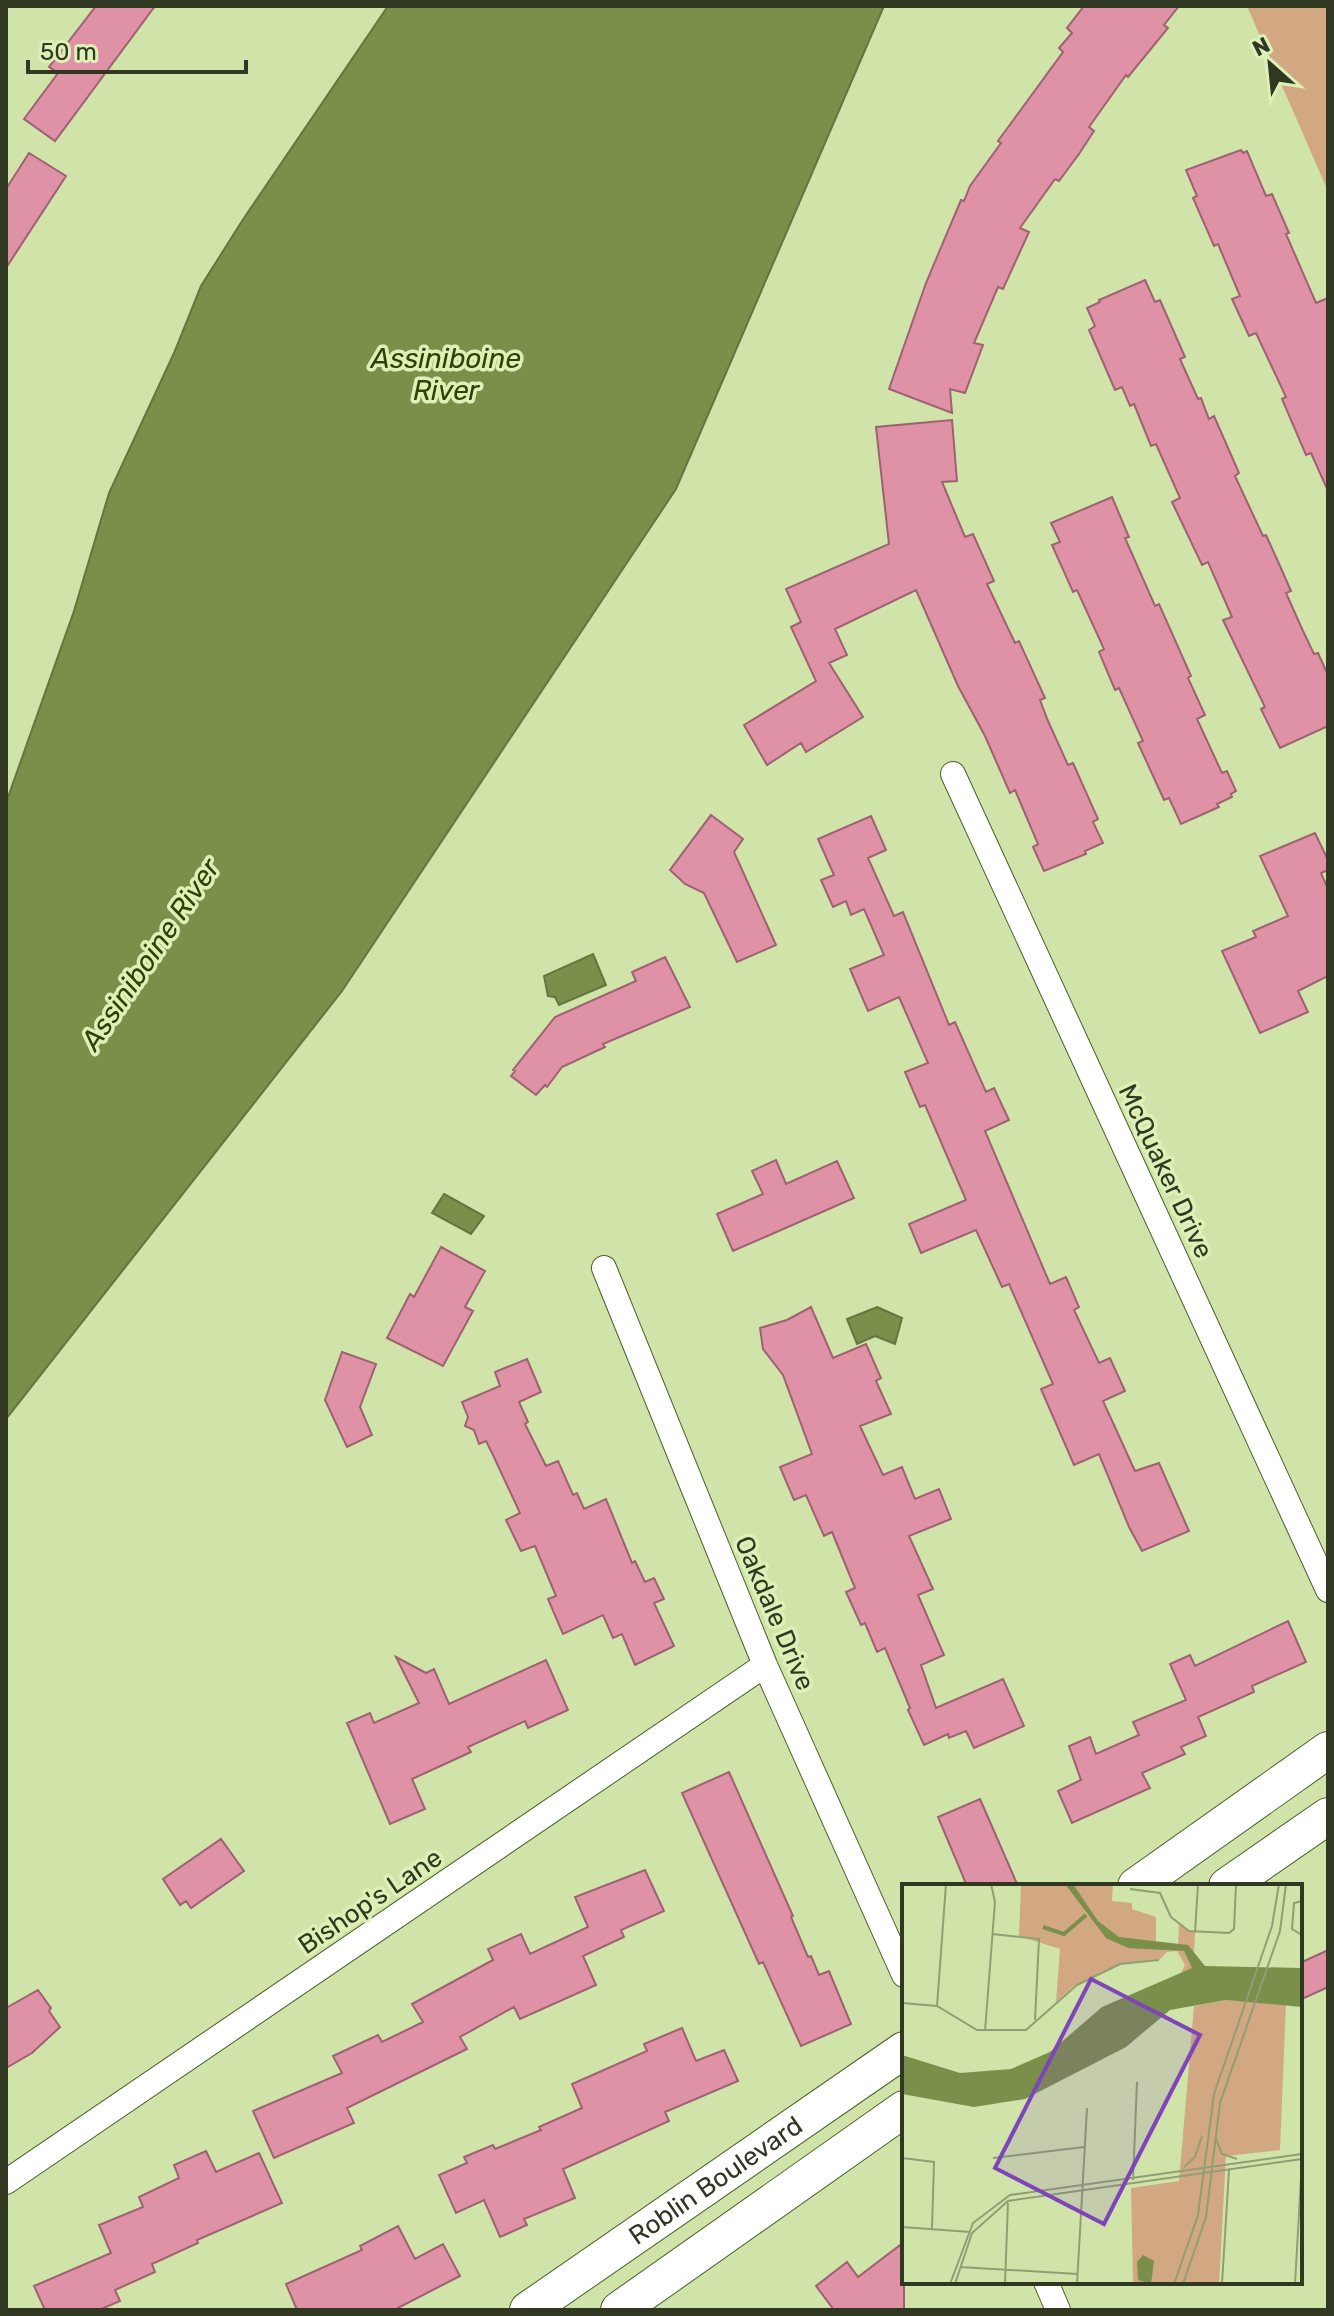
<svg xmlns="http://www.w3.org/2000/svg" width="1334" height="2316" font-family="Rubik,sans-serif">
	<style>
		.green { fill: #d2a883 }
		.water { fill: #7a8f4a; stroke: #64753e; stroke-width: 2 }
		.building { fill: #df91a5; stroke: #9d6271; stroke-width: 2 }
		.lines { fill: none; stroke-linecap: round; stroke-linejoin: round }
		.minor-casing { stroke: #4d5d29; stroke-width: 26 }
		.secondary-casing { stroke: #4d5d29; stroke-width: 38 }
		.minor { stroke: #fff; stroke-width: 24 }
		.secondary { stroke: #fff; stroke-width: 36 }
		.labels { text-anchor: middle; stroke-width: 7; stroke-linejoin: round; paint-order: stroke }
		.street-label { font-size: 26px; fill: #303821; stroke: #ddf1b7 }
		.water-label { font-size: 28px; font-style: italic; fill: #313f09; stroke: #ddf1b7 }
		.inset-river { fill: none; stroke: #7a8f4a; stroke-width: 4 }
		.inset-road { fill: none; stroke: #909f73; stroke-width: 2 }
		.view { fill: #7e45bb; fill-opacity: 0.15; stroke: #7e45bb; stroke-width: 4 }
		.inset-edge { fill: none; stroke: #303821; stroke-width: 4 }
	</style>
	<rect width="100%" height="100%" fill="#d0e4aa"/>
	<!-- green -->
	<path class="green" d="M 1247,6 L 1328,6 L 1328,191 Z"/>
	<!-- water -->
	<path class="water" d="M 388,6 L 884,6 L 676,489 L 342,991 L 6,1419 L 6,803 L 74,611 L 109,493 L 174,353 L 201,286 L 242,221 Z
		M 593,954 L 606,985 L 559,1005 L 555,997 L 548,996 L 544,976 Z
		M 444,1194 L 484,1216 L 471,1234 L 432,1213 Z
		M 877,1307 L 902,1318 L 895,1344 L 875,1336 L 857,1344 L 847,1319 Z"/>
	<!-- building -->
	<path class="building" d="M 96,6 L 155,6 L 55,141 L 24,119 L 58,73 L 49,67 Z
		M 1084,6 L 1179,6 L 1164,25 L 1168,28 L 1128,77 L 1126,75 L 1089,127 L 1094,131 L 1079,154 L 1059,181 L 1055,179 L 1020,228 L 1029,232 L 1003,289 L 998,287 L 974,343 L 983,345 L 965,393 L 950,389 L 952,413 L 889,389 L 926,283 L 961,200 L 964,201 L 970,186 L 1001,143 L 998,141 L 1063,52 L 1059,48 L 1072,33 L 1067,28 Z
		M 1241,150 L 1243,153 L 1247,151 L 1266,196 L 1272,194 L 1289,233 L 1286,234 L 1316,303 L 1328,298 L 1328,491 L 1311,453 L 1306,455 L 1282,399 L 1286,397 L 1256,333 L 1249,336 L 1232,299 L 1240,296 L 1218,244 L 1214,246 L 1193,198 L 1197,196 L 1186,170 Z
		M 29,153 L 66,176 L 6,268 L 6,189 Z
		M 1145,280 L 1155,302 L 1160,300 L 1185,357 L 1180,359 L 1198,399 L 1201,398 L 1209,419 L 1214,416 L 1239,473 L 1235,476 L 1263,536 L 1266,535 L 1280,566 L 1291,591 L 1286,593 L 1303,631 L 1314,654 L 1318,653 L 1328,675 L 1328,726 L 1280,748 L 1261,709 L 1265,707 L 1223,620 L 1232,617 L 1208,562 L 1202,565 L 1172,502 L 1180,498 L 1156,444 L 1151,446 L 1134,404 L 1130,406 L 1122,387 L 1115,390 L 1089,330 L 1095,326 L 1087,308 L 1100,302 L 1099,300 Z
		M 952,420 L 957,481 L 942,482 L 965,537 L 973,534 L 994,581 L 987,584 L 1015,643 L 1019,641 L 1045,698 L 1040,700 L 1048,721 L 1068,765 L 1073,763 L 1098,819 L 1093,822 L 1103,843 L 1085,851 L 1086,854 L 1044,871 L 1033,847 L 1038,844 L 1015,790 L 1010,793 L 985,736 L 958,686 L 916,590 L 835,629 L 847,655 L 829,663 L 863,717 L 806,752 L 801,743 L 767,765 L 744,725 L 816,681 L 791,627 L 801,622 L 786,589 L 889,544 L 876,427 Z
		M 1112,497 L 1129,537 L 1125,538 L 1155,606 L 1159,604 L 1191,676 L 1188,678 L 1205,715 L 1197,719 L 1222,773 L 1227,771 L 1236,791 L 1231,794 L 1232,797 L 1217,804 L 1219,807 L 1181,824 L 1169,798 L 1164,800 L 1138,743 L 1143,741 L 1119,688 L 1115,690 L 1099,652 L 1104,649 L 1077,590 L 1073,592 L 1052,545 L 1060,542 L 1051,523 Z
		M 711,815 L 743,839 L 734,852 L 776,945 L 737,962 L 704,893 L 685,884 L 670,870 Z
		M 871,816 L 886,850 L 868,858 L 894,916 L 903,912 L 949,1025 L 955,1022 L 986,1092 L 994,1088 L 1009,1120 L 985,1131 L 1050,1284 L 1066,1277 L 1079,1307 L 1074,1310 L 1099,1363 L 1110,1358 L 1125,1391 L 1103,1401 L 1135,1471 L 1159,1463 L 1189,1531 L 1142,1551 L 1129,1527 L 1099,1454 L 1074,1465 L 1041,1389 L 1053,1384 L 1009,1284 L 1002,1287 L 976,1230 L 921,1253 L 909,1224 L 966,1200 L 925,1105 L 920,1107 L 905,1072 L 928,1063 L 899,997 L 868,1011 L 850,969 L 884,955 L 864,909 L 851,915 L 846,901 L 833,907 L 821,880 L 834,875 L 818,839 Z
		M 1315,833 L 1328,860 L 1328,870 L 1321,873 L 1328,889 L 1328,976 L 1298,991 L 1308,1012 L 1260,1033 L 1222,951 L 1256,937 L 1253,931 L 1288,916 L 1260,856 Z
		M 665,957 L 690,1007 L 603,1044 L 605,1047 L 562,1067 L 547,1087 L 545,1085 L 536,1095 L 511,1076 L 515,1071 L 513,1070 L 555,1017 L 636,981 L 632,972 Z
		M 776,1160 L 786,1184 L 837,1161 L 854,1198 L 733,1251 L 717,1214 L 763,1194 L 752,1171 Z
		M 441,1247 L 485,1271 L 465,1307 L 473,1311 L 443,1366 L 387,1338 L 410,1294 L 414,1297 Z
		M 811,1307 L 833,1358 L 866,1344 L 881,1378 L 876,1381 L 891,1414 L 860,1426 L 883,1475 L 902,1467 L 915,1499 L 939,1489 L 951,1519 L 909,1536 L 933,1589 L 918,1595 L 944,1655 L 921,1665 L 936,1708 L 1003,1679 L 1024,1726 L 974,1748 L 966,1731 L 949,1738 L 948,1734 L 924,1745 L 908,1710 L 910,1708 L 885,1648 L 877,1652 L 865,1623 L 861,1625 L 846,1592 L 855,1588 L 832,1532 L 824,1536 L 806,1495 L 794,1500 L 780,1467 L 812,1454 L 783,1375 L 763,1349 L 760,1328 L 787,1320 Z
		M 342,1352 L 376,1364 L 360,1407 L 372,1435 L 347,1447 L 325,1400 Z
		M 527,1359 L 541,1392 L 519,1402 L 528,1422 L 525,1424 L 546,1466 L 558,1461 L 573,1495 L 577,1493 L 584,1509 L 606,1499 L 632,1563 L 635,1561 L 645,1582 L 654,1578 L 664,1599 L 654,1603 L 674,1646 L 635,1665 L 622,1634 L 613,1638 L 603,1615 L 563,1634 L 548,1599 L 556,1596 L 535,1546 L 521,1551 L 506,1520 L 520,1513 L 493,1455 L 486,1441 L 479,1444 L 474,1430 L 465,1426 L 468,1417 L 462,1402 L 500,1386 L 495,1372 Z
		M 1288,1621 L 1306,1662 L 1252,1686 L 1254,1692 L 1198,1717 L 1206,1736 L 1181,1747 L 1185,1754 L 1142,1773 L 1150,1788 L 1072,1823 L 1058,1791 L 1081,1780 L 1069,1746 L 1090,1737 L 1096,1754 L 1139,1735 L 1133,1722 L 1186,1700 L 1170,1664 L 1190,1655 L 1195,1666 Z
		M 396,1657 L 426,1673 L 434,1669 L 449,1704 L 546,1660 L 568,1710 L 528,1728 L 525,1721 L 468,1747 L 471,1752 L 412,1779 L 425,1809 L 390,1824 L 347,1723 L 370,1713 L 374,1723 L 419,1703 Z
		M 729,1772 L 793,1916 L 791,1917 L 808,1957 L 811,1956 L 819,1975 L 829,1971 L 851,2024 L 801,2046 L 763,1962 L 759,1964 L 682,1793 Z
		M 980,1799 L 1018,1886 L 967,1886 L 938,1817 Z
		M 221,1839 L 244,1871 L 191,1908 L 186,1901 L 180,1905 L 163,1879 Z
		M 645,1870 L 664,1911 L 621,1930 L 624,1937 L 583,1956 L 596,1985 L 520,2019 L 514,2007 L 460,2037 L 467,2049 L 347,2108 L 354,2123 L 274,2158 L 253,2111 L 342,2073 L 333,2056 L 378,2035 L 382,2042 L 423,2022 L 412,2004 L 493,1960 L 488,1949 L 521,1934 L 530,1954 L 588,1927 L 575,1897 Z
		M 1328,1950 L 1328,1987 L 1300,2000 L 1300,1963 Z
		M 38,1990 L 51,2008 L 49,2011 L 60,2027 L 32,2053 L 6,2068 L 6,2008 Z
		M 682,2028 L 696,2061 L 724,2050 L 738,2081 L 665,2112 L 669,2121 L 563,2169 L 575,2198 L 524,2219 L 527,2225 L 500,2237 L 484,2200 L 456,2213 L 439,2175 L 467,2163 L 464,2157 L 493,2145 L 495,2149 L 541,2130 L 539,2127 L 582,2108 L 572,2084 L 647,2051 L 644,2044 Z
		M 206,2151 L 216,2172 L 259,2153 L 282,2203 L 197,2240 L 198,2243 L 152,2264 L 155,2272 L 115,2290 L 120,2301 L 99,2310 L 45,2310 L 34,2286 L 111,2253 L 99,2225 L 143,2207 L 139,2197 L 179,2178 L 174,2165 Z
		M 398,2226 L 415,2259 L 443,2244 L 460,2276 L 394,2310 L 297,2310 L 286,2284 L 362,2250 L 360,2246 Z
		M 904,2242 L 904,2310 L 834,2310 L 816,2286 L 847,2262 L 858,2277 Z"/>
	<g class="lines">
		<!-- minor casing -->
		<g class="minor-casing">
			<path id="minor" d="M 953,774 L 1328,1590
				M 604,1268 L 765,1665 L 904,1975
				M 6,2182 L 765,1665
				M 1046,2282 L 1058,2310"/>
		</g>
		<!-- secondary casing -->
		<g class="secondary-casing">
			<g id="secondary">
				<path d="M 1136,1886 L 1328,1750"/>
				<path d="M 1227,1886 L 1328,1816"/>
				<path id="s1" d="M 528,2310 L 904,2050"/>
				<path d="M 619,2310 L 904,2109"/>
			</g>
		</g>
		<!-- minor -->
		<use href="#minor" class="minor"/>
		<!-- secondary -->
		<use href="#secondary" class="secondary"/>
	</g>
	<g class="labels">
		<!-- street labels -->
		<g class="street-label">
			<text transform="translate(1166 1171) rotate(65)" y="9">McQuaker Drive</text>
			<text transform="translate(775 1613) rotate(67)" y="9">Oakdale Drive</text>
			<text transform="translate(370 1901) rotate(-34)" y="9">Bishop's Lane</text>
			<text dy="9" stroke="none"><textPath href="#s1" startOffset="228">Roblin Boulevard</textPath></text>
		</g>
		<!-- water labels -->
		<g class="water-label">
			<text x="446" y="368">Assiniboine<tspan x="446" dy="32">River</tspan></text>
			<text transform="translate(150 954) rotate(-56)" y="10">Assiniboine River</text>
		</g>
	</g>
	<!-- overview -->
	<g transform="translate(902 1884)">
		<rect width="400" height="400" fill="#d0e4aa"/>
		<path d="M 119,0 L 211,0 L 210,17 L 230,19 L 230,25 L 254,33 L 254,59 L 276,60 L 277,41 L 293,49 L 291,84 L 279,89 L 283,81 L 275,67 L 265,68 L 257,76 L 223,79 L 172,102 L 154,118 L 158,65 L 117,52 ZM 324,116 L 384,120 L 378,266 L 324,272 L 317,400 L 231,400 L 229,304 L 277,297 L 292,122 Z" fill="#d2a883"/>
		<path d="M 163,0 L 171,0 L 196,37 L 217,53 L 286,61 L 303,82 L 400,84 L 400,123 L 324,116 L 268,126 L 224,163 L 123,215 L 72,223 L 0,210 L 0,171 L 58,189 L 109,185 L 148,168 L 200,123 L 290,84 L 282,67 L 226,64 L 204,54 ZM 241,371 L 252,377 L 249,400 L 236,396 L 235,378 Z" fill="#7a8f4a"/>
		<path class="inset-river" d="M 141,43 L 162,50 L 184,31"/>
		<path class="inset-road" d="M 228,5 L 258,9 L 269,33 L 287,47 L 327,49 L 332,45 L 334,0M 400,17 L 392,19 L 390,45 L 400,51M 293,49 L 296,0M 90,50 L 137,55 L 133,136M 0,119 L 35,122 L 75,146 L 124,146 L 175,101 L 218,80 L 257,76M 35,122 L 44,0M 83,147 L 93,18 L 89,0M 314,255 L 320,270 L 335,275M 0,274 L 32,278 L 30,345M 91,274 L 182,263M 282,283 L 293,273 L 300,252M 231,296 L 235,198M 0,343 L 68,348M 58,383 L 176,390M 48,400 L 71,339 L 108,311 L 400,270M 53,400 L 70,349 L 106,317 L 400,275M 103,400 L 106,319M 175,400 L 185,224M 272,400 L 296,331 L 312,210 L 370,42 L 377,0M 281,400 L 304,333 L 318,219 L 378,47 L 384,0M 320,400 L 327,286M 393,400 L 400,276"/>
		<path class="view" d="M 189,95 L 298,151 L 202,340 L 93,284 Z"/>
		<rect width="400" height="400" class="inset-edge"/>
	</g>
	<!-- border -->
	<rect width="1334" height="2316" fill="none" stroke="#303821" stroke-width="16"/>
	<!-- north arrow -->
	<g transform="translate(1270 64) rotate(333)" stroke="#ddf1b7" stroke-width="6" paint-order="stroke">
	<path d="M0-6L14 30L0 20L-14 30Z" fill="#303821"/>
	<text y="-12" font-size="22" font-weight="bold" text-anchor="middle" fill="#303821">N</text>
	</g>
	<!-- scale -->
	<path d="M28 60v12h218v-12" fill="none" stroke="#303821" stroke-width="4"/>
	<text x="40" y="60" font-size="24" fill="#303821" stroke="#ddf1b7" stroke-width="6" paint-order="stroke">50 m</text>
</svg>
